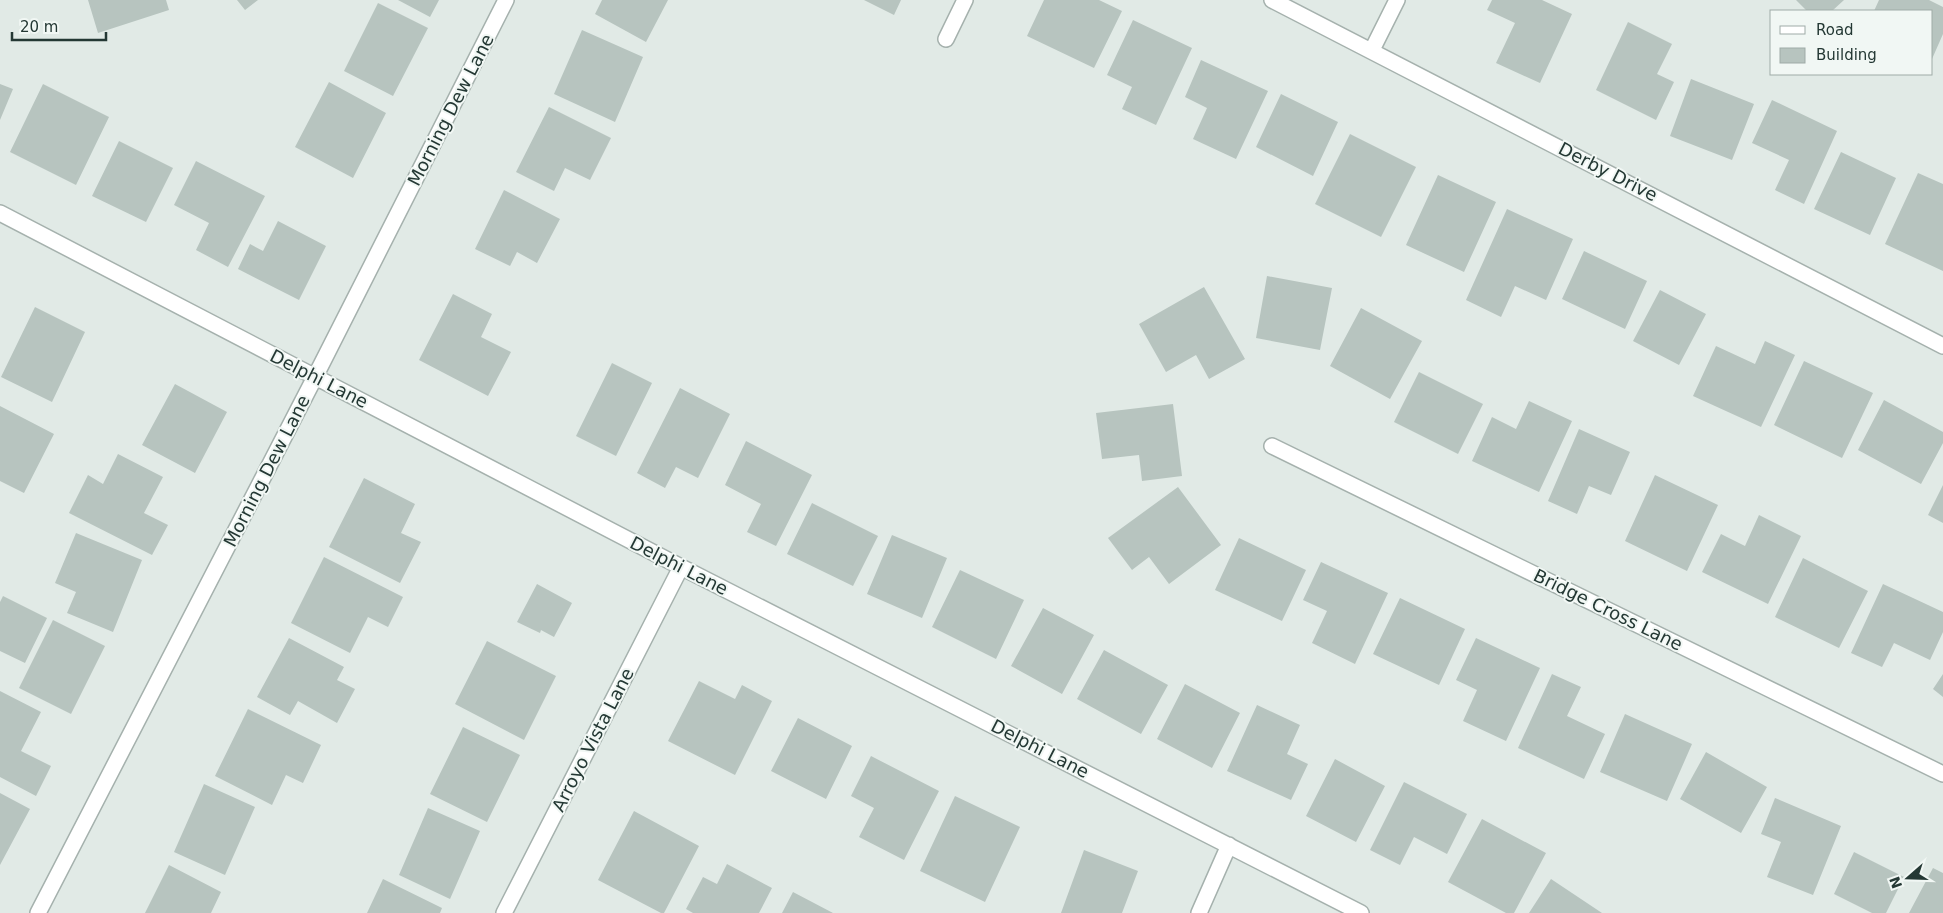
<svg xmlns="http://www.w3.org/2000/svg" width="1943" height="913" font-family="'DejaVu Sans',sans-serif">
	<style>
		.building { fill: #b7c4bf }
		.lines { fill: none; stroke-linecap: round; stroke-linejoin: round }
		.street-casing { stroke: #a5b1ad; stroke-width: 18 }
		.street { stroke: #fff; stroke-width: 15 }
		.labels { text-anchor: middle; stroke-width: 4; stroke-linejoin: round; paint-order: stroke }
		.street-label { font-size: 18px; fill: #243834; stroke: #f1f7f4 }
	</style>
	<rect width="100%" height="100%" fill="#e1eae6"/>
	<!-- building -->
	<path class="building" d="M 88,0 L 166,0 L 169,10 L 98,33 Z
		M 237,0 L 258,0 L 245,10 Z
		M 398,0 L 439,0 L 430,17 Z
		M 602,0 L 668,0 L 646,42 L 595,14 Z
		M 864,0 L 901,0 L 894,15 Z
		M 1044,0 L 1099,0 L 1122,11 L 1094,68 L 1027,36 Z
		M 1492,0 L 1542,0 L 1572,14 L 1540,83 L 1496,63 L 1515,23 L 1487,10 Z
		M 1796,0 L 1844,0 L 1832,11 L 1807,11 Z
		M 1879,0 L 1929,0 L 1943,7 L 1943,34 L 1932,59 L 1932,11 L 1874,11 Z
		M 378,3 L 428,28 L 393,96 L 344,71 Z
		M 1133,20 L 1192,48 L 1156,125 L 1122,109 L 1132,87 L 1107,75 Z
		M 1628,22 L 1672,44 L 1657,74 L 1674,82 L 1656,120 L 1596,90 Z
		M 582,30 L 643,57 L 615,122 L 554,94 Z
		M 1201,60 L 1268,91 L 1236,159 L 1193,139 L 1207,108 L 1185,97 Z
		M 1691,79 L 1754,104 L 1732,160 L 1670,136 Z
		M 329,82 L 386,113 L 353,178 L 295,147 Z
		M 0,84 L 13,89 L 0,120 Z
		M 43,84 L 109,117 L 76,185 L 10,152 Z
		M 1281,94 L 1338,122 L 1313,176 L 1256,147 Z
		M 1772,100 L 1837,131 L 1804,204 L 1775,190 L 1789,160 L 1752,143 Z
		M 549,107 L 611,138 L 590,180 L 565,168 L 554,191 L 516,172 Z
		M 1350,134 L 1416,167 L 1381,237 L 1315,204 Z
		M 119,141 L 173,168 L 146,222 L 92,196 Z
		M 1841,152 L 1896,178 L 1870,235 L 1814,209 Z
		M 196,161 L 265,196 L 228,267 L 196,250 L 209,223 L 174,205 Z
		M 1918,173 L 1943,184 L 1943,271 L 1885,244 Z
		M 1438,175 L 1496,202 L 1464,272 L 1406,245 Z
		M 504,190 L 560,219 L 537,263 L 517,252 L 510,266 L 475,249 Z
		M 1507,209 L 1573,239 L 1546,300 L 1515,286 L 1501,317 L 1466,300 Z
		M 278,221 L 326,246 L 299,300 L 238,269 L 250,244 L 263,251 Z
		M 1584,251 L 1647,281 L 1625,329 L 1562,299 Z
		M 1267,276 L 1332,288 L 1320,350 L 1256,338 Z
		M 1204,287 L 1245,359 L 1209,379 L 1196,355 L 1166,372 L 1139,324 Z
		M 1660,290 L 1706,314 L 1679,365 L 1633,341 Z
		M 453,294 L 492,314 L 481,337 L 511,352 L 488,396 L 419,360 Z
		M 35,307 L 85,332 L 52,402 L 1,377 Z
		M 1361,308 L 1422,341 L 1390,399 L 1330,366 Z
		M 1765,341 L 1795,355 L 1761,427 L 1693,396 L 1716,346 L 1755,364 Z
		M 1804,361 L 1873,393 L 1842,458 L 1774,425 Z
		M 612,363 L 652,383 L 616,456 L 576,436 Z
		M 1419,372 L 1483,404 L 1458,454 L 1394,422 Z
		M 175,384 L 227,412 L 195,473 L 142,445 Z
		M 680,388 L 730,414 L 698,478 L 676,467 L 665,488 L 637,473 Z
		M 1884,400 L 1943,432 L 1943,443 L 1921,484 L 1858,450 Z
		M 1529,401 L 1572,421 L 1539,492 L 1472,461 L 1492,417 L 1516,429 Z
		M 1173,404 L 1182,476 L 1142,481 L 1139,455 L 1102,459 L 1096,413 Z
		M 0,406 L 54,434 L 24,493 L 0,481 Z
		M 1579,429 L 1630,452 L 1611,495 L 1589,486 L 1577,514 L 1548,501 Z
		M 746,441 L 812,475 L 776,546 L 747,532 L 761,504 L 725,485 Z
		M 118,454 L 163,477 L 144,513 L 168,525 L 152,555 L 69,513 L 88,475 L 103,484 Z
		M 1655,475 L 1718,505 L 1687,571 L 1625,541 Z
		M 364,478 L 415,504 L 401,533 L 421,542 L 400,583 L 329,547 Z
		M 1943,485 L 1943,523 L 1928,515 Z
		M 1178,487 L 1221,545 L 1169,584 L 1149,557 L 1132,570 L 1108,538 Z
		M 812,503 L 878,536 L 853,586 L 787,554 Z
		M 1759,515 L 1801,536 L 1768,604 L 1702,572 L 1721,534 L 1745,546 Z
		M 76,533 L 142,560 L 113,632 L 67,613 L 76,592 L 55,583 Z
		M 892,535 L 947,558 L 922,618 L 867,594 Z
		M 1239,538 L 1306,570 L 1282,621 L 1215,590 Z
		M 324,557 L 403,597 L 388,627 L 368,617 L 350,653 L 291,623 Z
		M 1803,558 L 1868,591 L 1839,648 L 1775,617 Z
		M 1321,562 L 1388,593 L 1355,664 L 1312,643 L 1327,611 L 1303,600 Z
		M 960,570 L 1024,600 L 996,659 L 932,627 Z
		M 537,584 L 572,603 L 554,637 L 541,630 L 540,633 L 517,622 Z
		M 1883,584 L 1943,612 L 1943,632 L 1930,660 L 1894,643 L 1882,667 L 1851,653 Z
		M 3,596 L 47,618 L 25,663 L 0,651 L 0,602 Z
		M 1400,598 L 1465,629 L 1439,685 L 1373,654 Z
		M 1043,608 L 1094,635 L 1062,694 L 1011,666 Z
		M 53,620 L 105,646 L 71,714 L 19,688 Z
		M 289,638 L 344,667 L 337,680 L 355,689 L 337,723 L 298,701 L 290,715 L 257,697 Z
		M 1476,638 L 1540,668 L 1506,741 L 1463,721 L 1477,690 L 1456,680 Z
		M 487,641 L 556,676 L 524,740 L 455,704 Z
		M 1104,650 L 1168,685 L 1141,734 L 1077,699 Z
		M 1552,674 L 1581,687 L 1567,716 L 1605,734 L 1584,779 L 1518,748 Z
		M 1943,674 L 1943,697 L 1933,689 Z
		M 699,681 L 735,699 L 742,685 L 772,701 L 735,775 L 668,741 Z
		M 1185,684 L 1240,713 L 1212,768 L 1157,739 Z
		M 0,691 L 41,712 L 21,751 L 51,766 L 36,796 L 0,777 Z
		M 1257,705 L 1300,725 L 1287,754 L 1308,764 L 1291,800 L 1227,771 Z
		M 248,709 L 321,745 L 303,783 L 286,775 L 272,805 L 215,776 Z
		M 1625,714 L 1692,744 L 1667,801 L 1600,772 Z
		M 798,718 L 852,746 L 826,799 L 771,771 Z
		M 463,727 L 520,755 L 487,822 L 430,794 Z
		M 1706,752 L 1767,787 L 1741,833 L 1680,799 Z
		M 871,756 L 939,791 L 904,860 L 859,837 L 874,808 L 851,796 Z
		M 1335,759 L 1385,786 L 1356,842 L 1306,816 Z
		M 1404,782 L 1467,814 L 1447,854 L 1414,837 L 1400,865 L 1370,850 Z
		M 204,784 L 255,807 L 225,875 L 174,852 Z
		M 0,793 L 30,809 L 0,865 Z
		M 955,796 L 1020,827 L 985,902 L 920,871 Z
		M 1775,798 L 1841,826 L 1813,895 L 1767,877 L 1781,842 L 1761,834 Z
		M 428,808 L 480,831 L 450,899 L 399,875 Z
		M 634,811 L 699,846 L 664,913 L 661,913 L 598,880 Z
		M 1482,819 L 1546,853 L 1514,913 L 1506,913 L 1448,882 Z
		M 1084,850 L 1138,871 L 1122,913 L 1061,913 Z
		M 1854,852 L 1904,877 L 1886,913 L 1872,913 L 1834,894 Z
		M 727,864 L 772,888 L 759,913 L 693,913 L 686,909 L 703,877 L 717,884 Z
		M 169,865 L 221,892 L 211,913 L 145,913 Z
		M 1933,868 L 1943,873 L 1943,913 L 1909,913 Z
		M 383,879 L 442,908 L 440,913 L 367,913 Z
		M 1551,879 L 1602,913 L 1529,913 Z
		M 793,892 L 833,913 L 782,913 Z"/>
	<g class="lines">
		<!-- street casing -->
		<g class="street-casing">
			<path id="street" d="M 1272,0 L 1943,346
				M 946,39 L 965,0
				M 1372,50 L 1397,0
				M 0,213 L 681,567 L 1361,913
				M 1272,446 L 1943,774
				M 38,913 L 315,377 L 506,0
				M 504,913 L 681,567
				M 1199,913 L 1229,845"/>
		</g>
		<!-- street -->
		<use href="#street" class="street"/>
	</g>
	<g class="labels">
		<!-- street labels -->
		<g class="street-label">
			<text transform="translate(451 110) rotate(-63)" y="6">Morning Dew Lane</text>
			<text transform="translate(1608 172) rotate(27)" y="6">Derby Drive</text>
			<text transform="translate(319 379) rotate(27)" y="6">Delphi Lane</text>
			<text transform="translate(267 471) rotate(-63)" y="6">Morning Dew Lane</text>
			<text transform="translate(679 566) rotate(27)" y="6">Delphi Lane</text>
			<text transform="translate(1608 610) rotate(26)" y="6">Bridge Cross Lane</text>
			<text transform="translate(593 740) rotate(-63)" y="6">Arroyo Vista Lane</text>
			<text transform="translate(1040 749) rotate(27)" y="6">Delphi Lane</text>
		</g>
	</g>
	<!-- legend -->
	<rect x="1770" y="10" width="162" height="65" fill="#f1f7f4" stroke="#9faba7"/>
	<rect x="1780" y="26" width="25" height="8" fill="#ffffff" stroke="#9faba7"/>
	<text x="1816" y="35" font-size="15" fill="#243834">Road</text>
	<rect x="1780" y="48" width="25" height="15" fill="#b7c4bf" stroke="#9faba7"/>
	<text x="1816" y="60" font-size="15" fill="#243834">Building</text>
	<!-- north arrow -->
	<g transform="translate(1908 878) rotate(250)" stroke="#f1f7f4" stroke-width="4" paint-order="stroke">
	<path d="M0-4L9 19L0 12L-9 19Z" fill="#243834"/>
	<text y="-8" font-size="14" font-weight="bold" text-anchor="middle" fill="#243834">N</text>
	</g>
	<!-- scale -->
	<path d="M12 32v8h94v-8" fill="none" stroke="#243834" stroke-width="2.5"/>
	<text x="20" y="32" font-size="15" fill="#243834" stroke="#f1f7f4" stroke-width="4" paint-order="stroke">20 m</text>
</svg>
